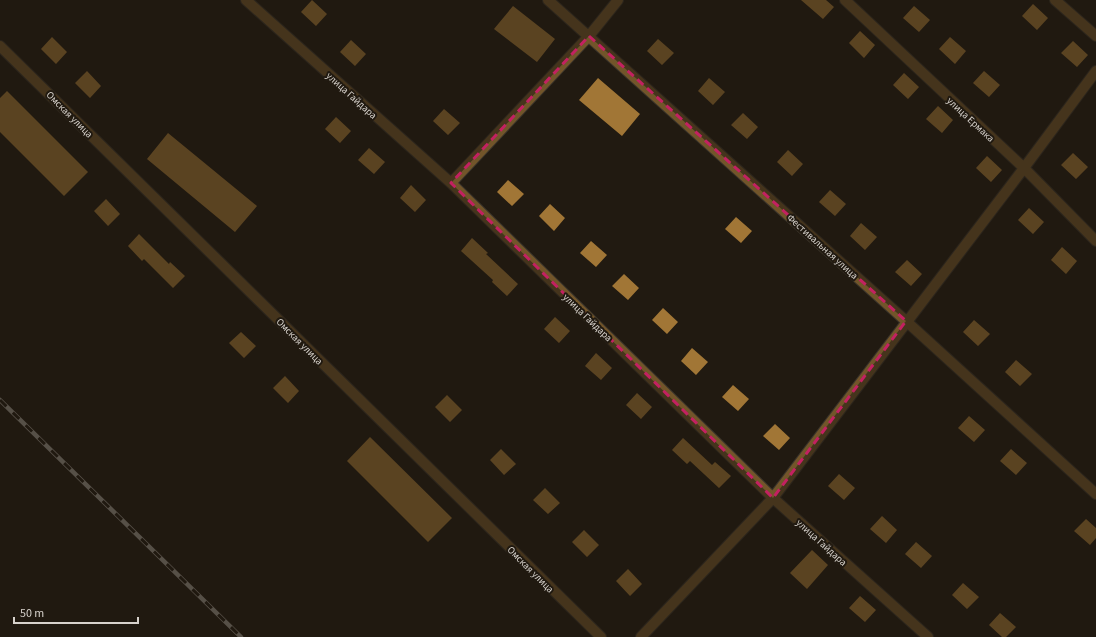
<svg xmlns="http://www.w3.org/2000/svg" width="1096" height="637" font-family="'Source Sans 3',sans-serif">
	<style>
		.building { fill: #a17636 }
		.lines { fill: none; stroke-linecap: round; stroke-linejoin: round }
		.minor-casing { stroke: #3a342b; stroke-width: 12 }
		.minor { stroke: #72552a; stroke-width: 10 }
		.rail-casing { stroke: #98928b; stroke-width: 4.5 }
		.rail { stroke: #211a11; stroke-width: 3; stroke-dasharray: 9; stroke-linecap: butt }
		.marked { fill: none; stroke: #c32161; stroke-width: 3; stroke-dasharray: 8 5; stroke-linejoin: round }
		.labels { text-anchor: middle; stroke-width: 4; stroke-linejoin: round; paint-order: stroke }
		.street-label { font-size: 10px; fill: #d7d2cc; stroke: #211a11 }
	</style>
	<rect width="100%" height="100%" fill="#211a11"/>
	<!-- building -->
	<path class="building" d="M 312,0 L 327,14 L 316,26 L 301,12 Z
		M 801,0 L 826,0 L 834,7 L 823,19 Z
		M 1033,4 L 1048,18 L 1037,30 L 1022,16 Z
		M 513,6 L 555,39 L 537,62 L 494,29 Z
		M 914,6 L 930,20 L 919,32 L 903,18 Z
		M 860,31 L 875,45 L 864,58 L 849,43 Z
		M 52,37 L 67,52 L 56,64 L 41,49 Z
		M 950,37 L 966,51 L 955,64 L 939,49 Z
		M 658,39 L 674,53 L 662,65 L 647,51 Z
		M 351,40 L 366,54 L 355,66 L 340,52 Z
		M 1073,41 L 1088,55 L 1077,67 L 1061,53 Z
		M 87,71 L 101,86 L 90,98 L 75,83 Z
		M 984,71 L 1000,85 L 989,97 L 973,83 Z
		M 904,73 L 919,87 L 908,99 L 893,85 Z
		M 598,78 L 640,114 L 622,136 L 579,100 Z
		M 709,78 L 725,92 L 713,105 L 698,91 Z
		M 7,91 L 88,172 L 64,196 L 0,132 L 0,98 Z
		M 938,106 L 953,120 L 942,133 L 926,119 Z
		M 444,109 L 460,123 L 448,135 L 433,121 Z
		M 743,113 L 758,127 L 747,139 L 731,125 Z
		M 336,117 L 351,131 L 340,143 L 325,129 Z
		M 168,133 L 257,206 L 235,232 L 147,159 Z
		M 369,148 L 385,162 L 374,174 L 358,160 Z
		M 788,150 L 803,164 L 792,176 L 777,162 Z
		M 1073,153 L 1088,167 L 1076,179 L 1061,165 Z
		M 987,156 L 1002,170 L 991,182 L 976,168 Z
		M 508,180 L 524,194 L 512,206 L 497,192 Z
		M 411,185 L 426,200 L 415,212 L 400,198 Z
		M 830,190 L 846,204 L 835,216 L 819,202 Z
		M 106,199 L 120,214 L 108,226 L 94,211 Z
		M 550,204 L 565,218 L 554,231 L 539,216 Z
		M 1029,208 L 1044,222 L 1033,234 L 1018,220 Z
		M 736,217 L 752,231 L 741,243 L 725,229 Z
		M 861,223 L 877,237 L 865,250 L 850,236 Z
		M 139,234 L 169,264 L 170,262 L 185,276 L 173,288 L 144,259 L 142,261 L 128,246 Z
		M 472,238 L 488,253 L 486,254 L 518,284 L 507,296 L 492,282 L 493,280 L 461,251 Z
		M 591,241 L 607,255 L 596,267 L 580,253 Z
		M 1062,247 L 1077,261 L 1066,274 L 1051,260 Z
		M 907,260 L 922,274 L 911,286 L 895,272 Z
		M 624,274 L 639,288 L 628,300 L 612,286 Z
		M 663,308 L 678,322 L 667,334 L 652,320 Z
		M 555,317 L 570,331 L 559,343 L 544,329 Z
		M 974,320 L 990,334 L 978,346 L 963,332 Z
		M 241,332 L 256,346 L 244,358 L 229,343 Z
		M 692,348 L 708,362 L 696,375 L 681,361 Z
		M 596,353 L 612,368 L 601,380 L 585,366 Z
		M 1016,360 L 1032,374 L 1020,386 L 1005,372 Z
		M 285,376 L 299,391 L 288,403 L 273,388 Z
		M 733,385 L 749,399 L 738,411 L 722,397 Z
		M 637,393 L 652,407 L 641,419 L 626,405 Z
		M 447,395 L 462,410 L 450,422 L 435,407 Z
		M 969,416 L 985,430 L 974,442 L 958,428 Z
		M 775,424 L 790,438 L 779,450 L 763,436 Z
		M 370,437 L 452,518 L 428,542 L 347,461 Z
		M 683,438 L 712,465 L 715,462 L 731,476 L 719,488 L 690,461 L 687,464 L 672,450 Z
		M 501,449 L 516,464 L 504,475 L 490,460 Z
		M 1011,449 L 1027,463 L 1016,475 L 1000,461 Z
		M 839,474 L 855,488 L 844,500 L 828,486 Z
		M 545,488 L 560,503 L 548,514 L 533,500 Z
		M 882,516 L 897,530 L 886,543 L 870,529 Z
		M 1086,519 L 1096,528 L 1096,538 L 1090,545 L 1074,531 Z
		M 584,530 L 599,545 L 587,557 L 572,542 Z
		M 916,542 L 932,556 L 921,568 L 905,554 Z
		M 812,550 L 828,565 L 807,589 L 790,573 Z
		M 628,569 L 642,584 L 630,596 L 616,581 Z
		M 963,583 L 979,597 L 967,609 L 952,595 Z
		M 860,596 L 876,610 L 865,622 L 849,608 Z
		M 1000,613 L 1016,627 L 1006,637 L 1002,637 L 989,625 Z"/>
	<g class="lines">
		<!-- minor casing -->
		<g class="minor-casing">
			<path id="minor" d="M 246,0 L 451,183 L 773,498 L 928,637
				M 548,0 L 906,321 L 1096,494
				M 845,0 L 1024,168 L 1096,241
				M 1055,0 L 1096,36
				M 0,46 L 601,637
				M 451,183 L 589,36 L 618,0
				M 641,637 L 773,498 L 1024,168 L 1096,71"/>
		</g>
		<!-- minor -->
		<use href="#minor" class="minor"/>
		<!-- rail casing -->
		<g class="rail-casing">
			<path id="rail" d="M 0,400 L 241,637"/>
		</g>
		<!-- rail -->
		<use href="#rail" class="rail"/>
	</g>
	<!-- marked area -->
	<path d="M0 0H1096V637H0ZM 589,36 L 906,321 L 773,498 L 451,183 Z" fill="#211a11" fill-opacity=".55" fill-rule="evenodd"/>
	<path class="marked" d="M 589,36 L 906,321 L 773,498 L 451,183 Z"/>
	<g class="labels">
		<!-- street labels -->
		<g class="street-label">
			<text transform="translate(352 95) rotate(42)" y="4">улица Гайдара</text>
			<text transform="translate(70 114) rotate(45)" y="4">Омская улица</text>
			<text transform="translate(971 119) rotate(43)" y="4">улица Ермака</text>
			<text transform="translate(823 246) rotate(42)" y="4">Фестивальная улица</text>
			<text transform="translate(588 317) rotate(44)" y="4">улица Гайдара</text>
			<text transform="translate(300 341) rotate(45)" y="4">Омская улица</text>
			<text transform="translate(822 542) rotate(42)" y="4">улица Гайдара</text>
			<text transform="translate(531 569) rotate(45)" y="4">Омская улица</text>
		</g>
	</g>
	<!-- scale -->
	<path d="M14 617v6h124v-6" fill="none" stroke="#d7d2cc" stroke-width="2"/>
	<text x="20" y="617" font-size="12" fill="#d7d2cc" stroke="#211a11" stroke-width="3" paint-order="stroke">50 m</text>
</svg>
